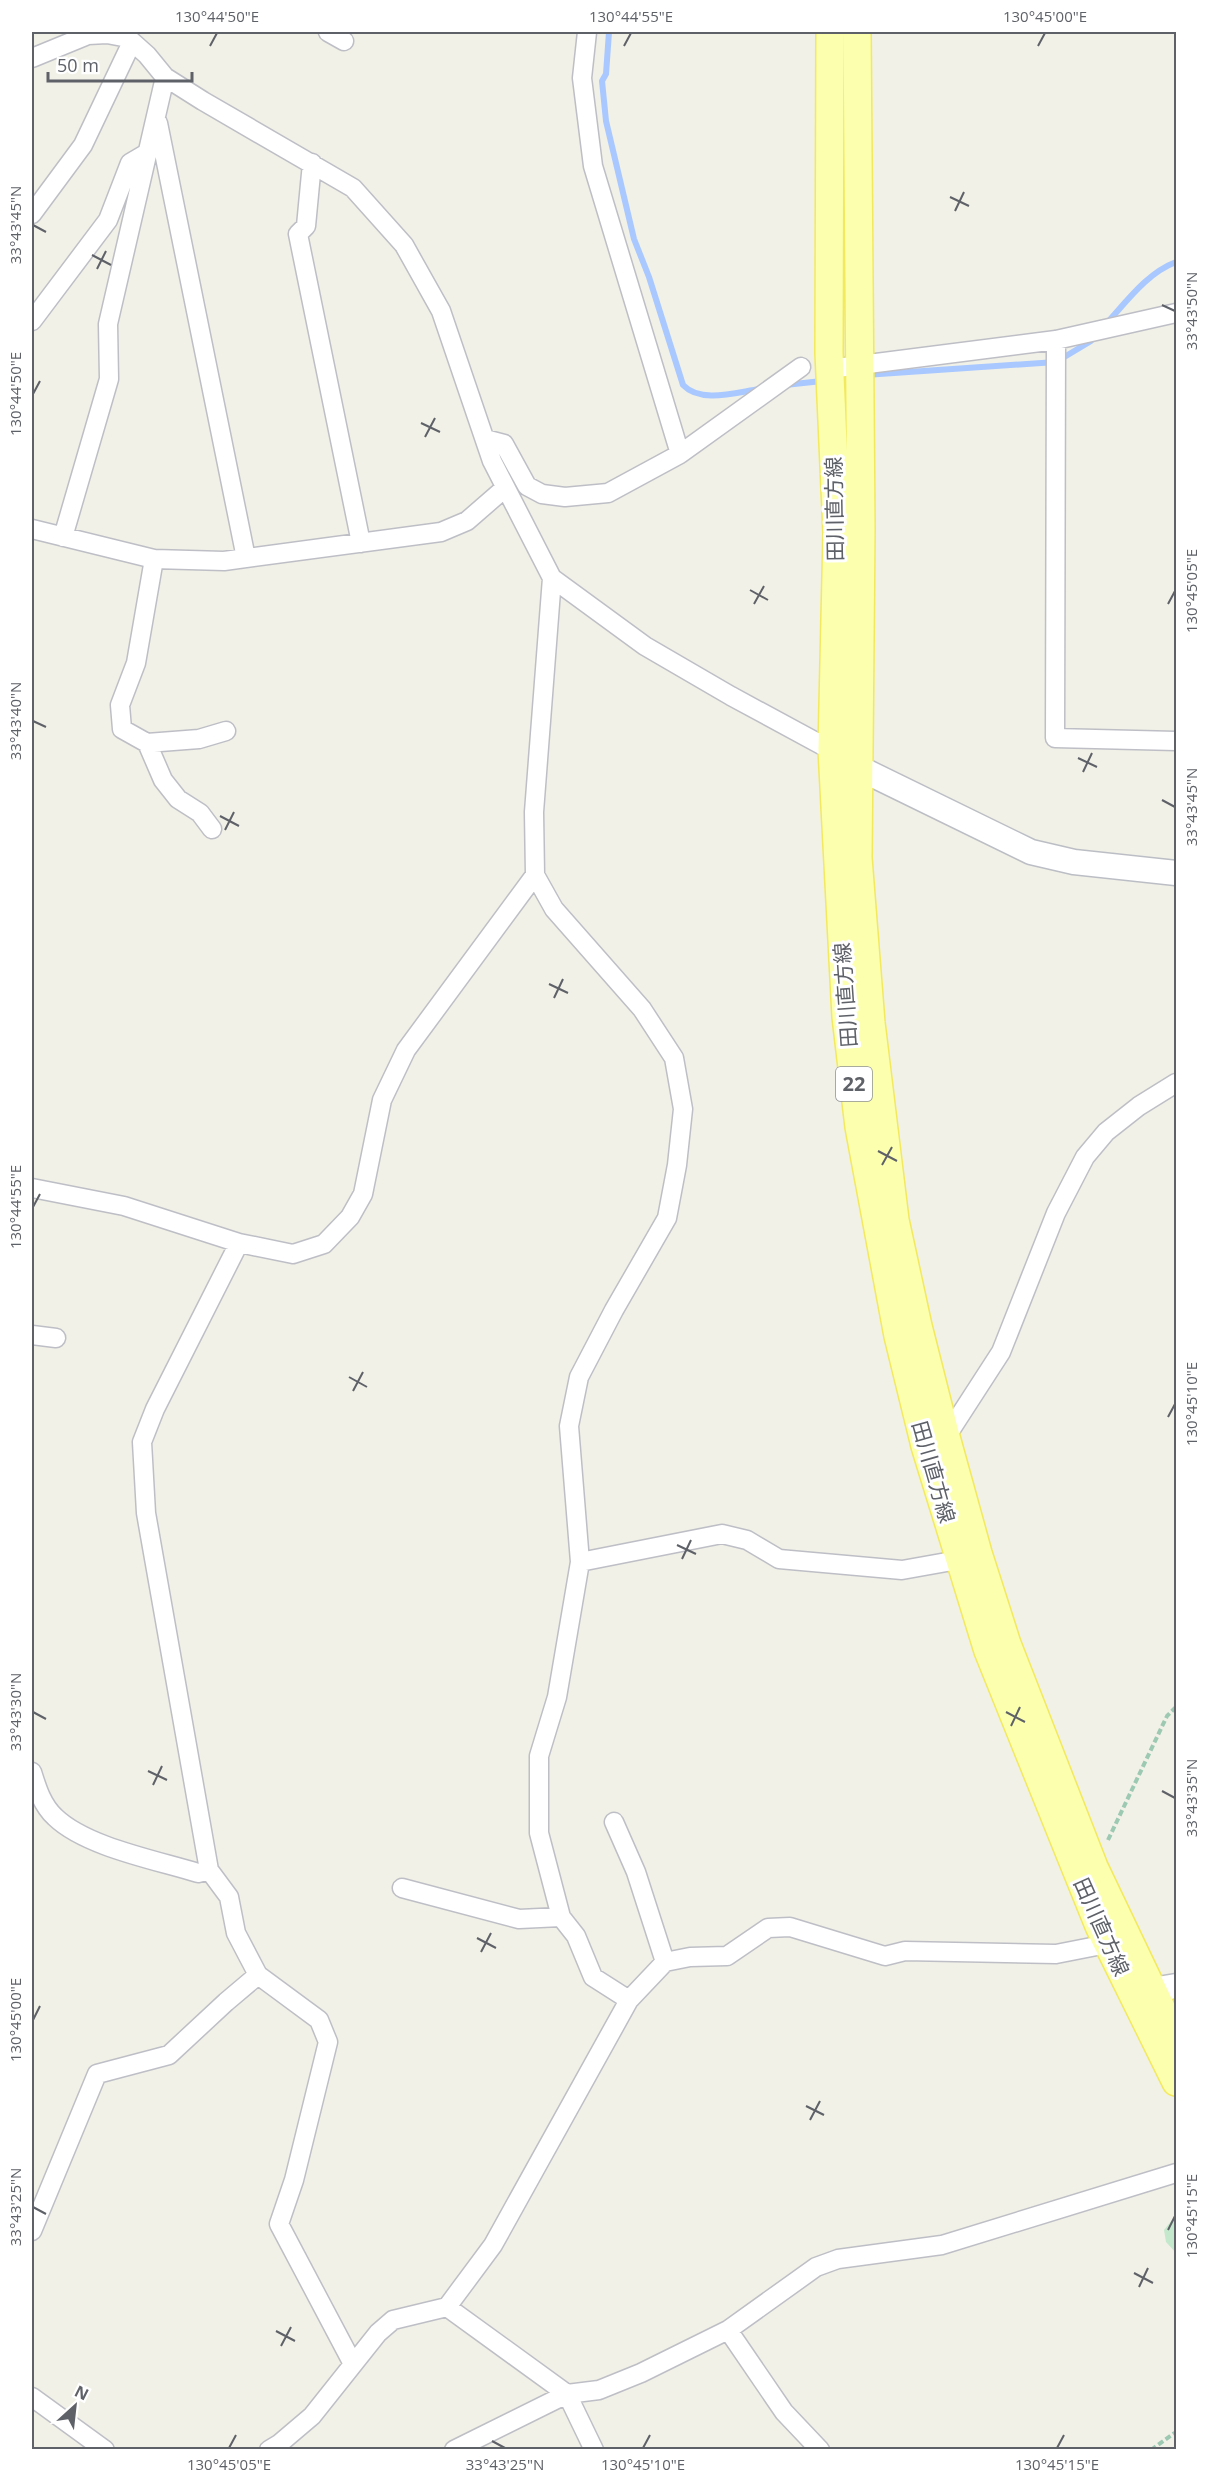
<svg xmlns="http://www.w3.org/2000/svg" width="1208" height="2481" font-family="'Open Sans','Noto Sans JP',sans-serif">
	<style>
		.green { fill: #c4e8cc }
		.lines { fill: none; stroke-linecap: round; stroke-linejoin: round }
		.stream { stroke: #a9c8ff; stroke-width: 6 }
		.street-casing { stroke: #bebfc6; stroke-width: 21 }
		.secondary-casing { stroke: #bcbec5; stroke-width: 27 }
		.primary-casing { stroke: #f3e95e; stroke-width: 30 }
		.path { stroke: #9dc9b3; stroke-width: 4; stroke-dasharray: 6 3; stroke-linecap: butt }
		.street { stroke: #fff; stroke-width: 18 }
		.secondary { stroke: #fff; stroke-width: 24 }
		.primary { stroke: #fbffae; stroke-width: 27 }
		.ticks { fill: none; stroke: #5e6168; stroke-width: 2 }
		.labels { text-anchor: middle; stroke-width: 6; stroke-linejoin: round; paint-order: stroke }
		.shield { fill: #fff; stroke: #8e9095; stroke-width: 1.5 }
		.shield-label { font-size: 20px; font-weight: bold; fill: #5e6168 }
		.street-label { font-size: 21px; fill: #5e6168; stroke: #fff }
		.neatline { fill: none; stroke: #5e6168; stroke-width: 2 }
		.ticks-label { font-size: 15px; text-anchor: middle; fill: #5e6168 }
	</style>
	<rect width="100%" height="100%" fill="#f1f1e7"/>
	<!-- green -->
	<path class="green" d="M 1176,2215 L 1176,2253 L 1166,2242 L 1164,2230 Z"/>
	<g class="lines">
		<!-- stream -->
		<path class="stream" d="M 609,32 L 606,74 L 602,81 L 606,121 L 634,239 L 649,277 L 683,385 C 701,404 737,392 760,389
			M 1106,324 C 1127,301 1147,273 1176,262
			M 865,375 L 1056,362 L 1091,341 L 1095,336
			M 785,385 L 822,381"/>
		<!-- street casing -->
		<g class="street-casing">
			<path id="street" d="M 328,32 L 344,41
				M 587,32 L 582,78 L 593,166 L 680,454
				M 32,58 L 88,35 L 107,34 L 128,38 L 147,55 L 165,77 L 203,101 L 353,188 L 404,245 L 441,311 L 492,461 L 552,578 L 645,646 L 731,696 L 840,755
				M 158,123 L 246,558
				M 312,163 L 306,226 L 298,234 L 361,543
				M 32,214 L 83,145 L 132,42
				M 32,321 L 108,220 L 130,163 L 147,153
				M 1056,340 L 1055,738 L 1176,741
				M 829,369 L 1056,340 L 1176,313
				M 485,439 L 504,444 L 527,486 L 542,494 L 565,497 L 608,493 L 680,454 L 801,367
				M 32,529 L 154,559 L 224,561 L 441,532 L 467,521 L 505,488
				M 63,537 L 109,379 L 108,324 L 165,77
				M 154,559 L 136,663 L 120,705 L 122,729 L 147,743 L 199,739 L 226,731
				M 552,578 L 534,812 L 535,875 L 554,909 L 642,1009 L 674,1058 L 683,1109 L 677,1165 L 667,1218 L 614,1310 L 579,1377 L 569,1426 L 580,1562 L 557,1697 L 539,1756 L 539,1833 L 561,1917 L 576,1936 L 593,1977 L 629,2000
				M 147,743 L 163,780 L 178,799 L 200,813 L 212,829
				M 32,1188 L 124,1206 L 239,1243 L 293,1254 L 324,1244 L 350,1217 L 363,1194 L 382,1100 L 406,1050 L 535,875
				M 239,1243 L 155,1409 L 142,1442 L 146,1513 L 209,1870 L 229,1897 L 236,1933 L 258,1975 L 319,2020 L 328,2042 L 294,2180 L 279,2224 L 353,2364
				M 32,1335 L 56,1338
				M 946,1437 L 1001,1352 L 1056,1213 L 1085,1157 L 1106,1132 L 1139,1106 L 1176,1083
				M 580,1562 L 722,1534 L 747,1540 L 779,1559 L 902,1570 L 958,1560 L 969,1556
				M 32,1772 C 37,1788 42,1805 55,1817 C 86,1847 156,1860 198,1873 L 209,1870
				M 614,1822 L 636,1872 L 665,1962
				M 402,1888 L 519,1919 L 561,1917
				M 32,2231 L 97,2074 L 169,2055 L 226,2002 L 258,1975
				M 447,2307 L 567,2394 L 594,2450
				M 728,2330 L 784,2412 L 820,2450
				M 32,2397 L 105,2450
				M 269,2450 L 279,2444 L 312,2416 L 378,2333 L 393,2320 L 447,2307 L 493,2245 L 629,2000 L 665,1962 L 690,1957 L 727,1956 L 768,1928 L 790,1927 L 885,1956 L 905,1951 L 1056,1954 L 1117,1942
				M 454,2450 L 567,2394 L 599,2390 L 641,2373 L 728,2330 L 816,2267 L 838,2259 L 942,2245 L 1176,2173"/>
		</g>
		<!-- secondary casing -->
		<g class="secondary-casing">
			<path id="secondary" d="M 859,768 L 1031,852 L 1074,862 L 1176,873
				M 1152,1990 L 1176,1986"/>
		</g>
		<!-- primary casing -->
		<g class="primary-casing">
			<path id="primary" d="M 830,32 L 829,353 L 837,533 L 832,749 L 846,1017 L 859,1127 L 898,1336 L 925,1446 L 988,1651 L 1099,1926 L 1176,2082
				M 857,32 L 861,529 L 858,858 L 871,1023 L 895,1220 L 918,1326 L 946,1437 L 978,1553 L 1007,1644 L 1094,1867 L 1176,2039"/>
		</g>
		<!-- path -->
		<path class="path" d="M 1108,1840 L 1167,1716 L 1176,1707
			M 1151,2450 L 1176,2432"/>
		<!-- street -->
		<use href="#street" class="street"/>
		<!-- secondary -->
		<use href="#secondary" class="secondary"/>
		<!-- primary -->
		<use href="#primary" class="primary"/>
	</g>
	<!-- ticks -->
	<path class="ticks" d="M 210,46 L 217,33M 624,46 L 631,33M 1038,46 L 1045,33M 950,197 L 969,206M 955,211 L 964,192M 33,225 L 46,232M 92,255 L 111,265M 97,269 L 106,251M 1162,305 L 1175,311M 33,394 L 40,381M 421,423 L 440,432M 425,437 L 435,418M 750,590 L 768,600M 754,604 L 764,586M 1168,604 L 1175,591M 33,721 L 46,727M 1078,758 L 1097,767M 1083,772 L 1092,753M 1162,800 L 1175,807M 220,816 L 239,826M 225,830 L 234,812M 549,984 L 568,993M 554,998 L 563,979M 878,1151 L 897,1161M 882,1165 L 892,1147M 33,1207 L 40,1194M 349,1377 L 367,1387M 353,1391 L 363,1372M 1168,1417 L 1175,1404M 677,1545 L 696,1554M 682,1559 L 691,1540M 33,1712 L 46,1719M 1006,1712 L 1025,1722M 1011,1726 L 1020,1707M 148,1771 L 167,1780M 153,1785 L 162,1766M 1162,1791 L 1175,1798M 477,1938 L 496,1948M 481,1952 L 491,1933M 33,2020 L 40,2006M 806,2106 L 824,2115M 810,2120 L 820,2101M 33,2207 L 46,2214M 1168,2230 L 1175,2216M 1134,2273 L 1153,2283M 1139,2287 L 1148,2268M 276,2331 L 295,2341M 281,2346 L 291,2327M 492,2441 L 505,2448M 229,2448 L 236,2435M 643,2448 L 650,2435M 1057,2448 L 1064,2435"/>
	<g class="labels">
		<!-- shield labels -->
		<rect class="shield" x="836" y="1067" width="36" height="34" rx="4.5"/>
		<g class="shield-label">
			<text x="854" y="1091">22</text>
		</g>
		<!-- street labels -->
		<g class="street-label">
			<text transform="translate(835 509) rotate(-91)" y="7">田川直方線</text>
			<text transform="translate(846 995) rotate(-94)" y="7">田川直方線</text>
			<text transform="translate(933 1472) rotate(74)" y="7">田川直方線</text>
			<text transform="translate(1101 1927) rotate(66)" y="7">田川直方線</text>
		</g>
	</g>
	<!-- border -->
	<rect width="1208" height="2481" fill="none" stroke="#ffffff" stroke-width="66"/>
	<!-- north arrow -->
	<g transform="translate(75 2406) rotate(27)" stroke="#ffffff" stroke-width="4.5" paint-order="stroke">
	<path d="M0-4.5L10 22L0 15L-10 22Z" fill="#5e6168"/>
	<text y="-9" font-size="16" font-weight="bold" text-anchor="middle" fill="#5e6168">N</text>
	</g>
	<!-- scale -->
	<path d="M48 72v9h144v-9" fill="none" stroke="#5e6168" stroke-width="3"/>
	<text x="57" y="72" font-size="18" fill="#5e6168" stroke="#ffffff" stroke-width="4.5" paint-order="stroke">50 m</text>
	<rect x="33" y="33" width="1142" height="2415" class="neatline"/>
	<g class="ticks-label">
		<text x="217" y="22">130°44'50"E</text>
		<text x="631" y="22">130°44'55"E</text>
		<text x="1045" y="22">130°45'00"E</text>
		<text transform="translate(16 225) rotate(-90)" y="5">33°43'45"N</text>
		<text transform="translate(1192 311) rotate(-90)" y="5">33°43'50"N</text>
		<text transform="translate(16 394) rotate(-90)" y="5">130°44'50"E</text>
		<text transform="translate(1192 591) rotate(-90)" y="5">130°45'05"E</text>
		<text transform="translate(16 721) rotate(-90)" y="5">33°43'40"N</text>
		<text transform="translate(1192 807) rotate(-90)" y="5">33°43'45"N</text>
		<text transform="translate(16 1207) rotate(-90)" y="5">130°44'55"E</text>
		<text transform="translate(1192 1404) rotate(-90)" y="5">130°45'10"E</text>
		<text transform="translate(16 1712) rotate(-90)" y="5">33°43'30"N</text>
		<text transform="translate(1192 1798) rotate(-90)" y="5">33°43'35"N</text>
		<text transform="translate(16 2020) rotate(-90)" y="5">130°45'00"E</text>
		<text transform="translate(16 2207) rotate(-90)" y="5">33°43'25"N</text>
		<text transform="translate(1192 2216) rotate(-90)" y="5">130°45'15"E</text>
		<text x="229" y="2470">130°45'05"E</text>
		<text x="505" y="2470">33°43'25"N</text>
		<text x="643" y="2470">130°45'10"E</text>
		<text x="1057" y="2470">130°45'15"E</text>
	</g>
</svg>
